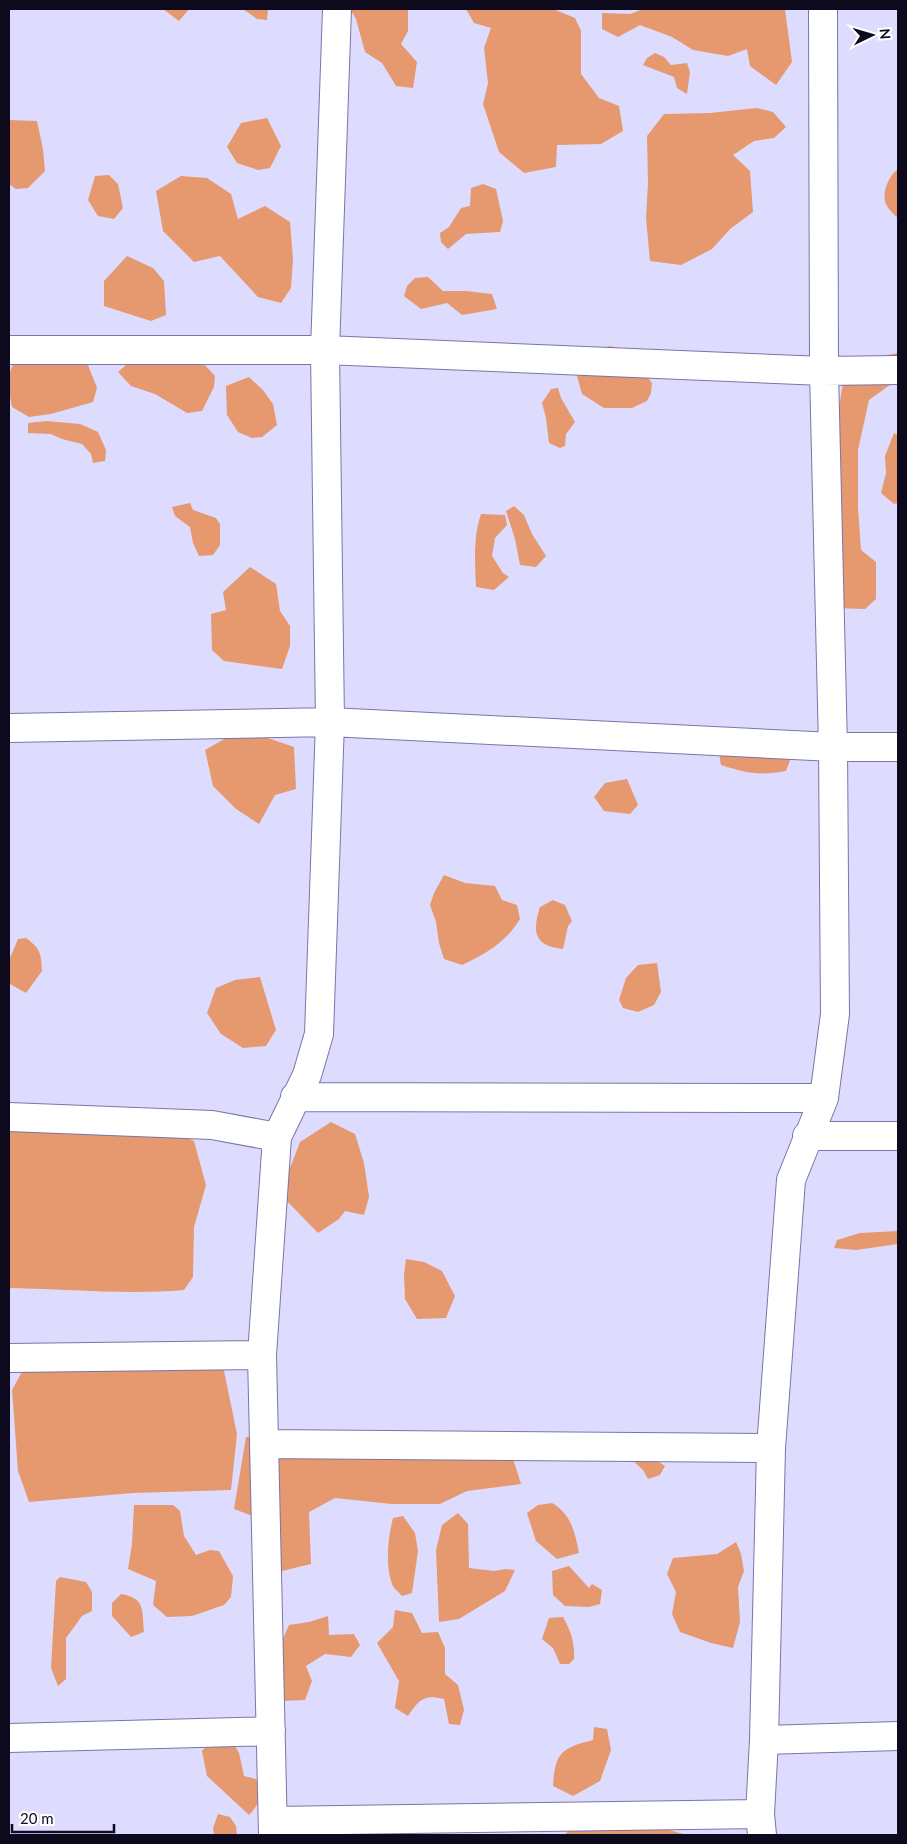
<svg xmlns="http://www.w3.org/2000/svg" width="907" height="1844" font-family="Lato,sans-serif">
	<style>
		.green { fill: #e6986f }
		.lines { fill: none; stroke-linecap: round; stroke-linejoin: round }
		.minor-casing { stroke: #7a75a8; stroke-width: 30 }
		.minor { stroke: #fff; stroke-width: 28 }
	</style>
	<rect width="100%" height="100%" fill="#dedcfe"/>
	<!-- green -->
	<path class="green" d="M 163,9 L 189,9 L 179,21 Z
		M 243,9 L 268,9 L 267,20 L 257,19 Z
		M 350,9 L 408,9 L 408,31 L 401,44 L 417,62 L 413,88 L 396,86 L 382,63 L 365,52 L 356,19 Z
		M 466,9 L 553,9 L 575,18 L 581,31 L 581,74 L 599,98 L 619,106 L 623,131 L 601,144 L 557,145 L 556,167 L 524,173 L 499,152 L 483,104 L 488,83 L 484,48 L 491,28 L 474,23 Z
		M 643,9 L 785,9 L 792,62 L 776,85 L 750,66 L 747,49 L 728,56 L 693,50 L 672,37 L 640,25 L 618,37 L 602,29 L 602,13 L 630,14 Z
		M 655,53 L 664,57 L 671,65 L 687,63 L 690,72 L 687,94 L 677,88 L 674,77 L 643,65 L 647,58 Z
		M 757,108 L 773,112 L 786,127 L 774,138 L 754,141 L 733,155 L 750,171 L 753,212 L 730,229 L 712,249 L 681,265 L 650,261 L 646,218 L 648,183 L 647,136 L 664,114 L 710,113 Z
		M 267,118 L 281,146 L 270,168 L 258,170 L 237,163 L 227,147 L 241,123 Z
		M 9,120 L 37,121 L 43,149 L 45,171 L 28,188 L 16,189 L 9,184 Z
		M 898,169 L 898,218 C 895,215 889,210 887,206 C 880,195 889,175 898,169 Z
		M 109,175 L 118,184 L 123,208 L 114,219 L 98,216 L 88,200 L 95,176 Z
		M 181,176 L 207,178 L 231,194 L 238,219 L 265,206 L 290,222 L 293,259 L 291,288 L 281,303 L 258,297 L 220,256 L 194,262 L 163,231 L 156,191 Z
		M 483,184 L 496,189 L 503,221 L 500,232 L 466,234 L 448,249 L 441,242 L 440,233 L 449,227 L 461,208 L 470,206 L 471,188 Z
		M 127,256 L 153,268 L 164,281 L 166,315 L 151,321 L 104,306 L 104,281 Z
		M 428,277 L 443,291 L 466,291 L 492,294 L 497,309 L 462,315 L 447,303 L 421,309 L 404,296 L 407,286 L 415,278 Z
		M 611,346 L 631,355 L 652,383 L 651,393 L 647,401 L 632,408 L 604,408 L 582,394 L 574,365 L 585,350 Z
		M 898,353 L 898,379 L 869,400 L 858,450 L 858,507 L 861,550 L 876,562 L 876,599 L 865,609 L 836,608 L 836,425 L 845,371 L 866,359 Z
		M 16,358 L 71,360 L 88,365 L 97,388 L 93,402 L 51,414 L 29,417 L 12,407 C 8,386 6,377 16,358 Z
		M 134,358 L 203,363 L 215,376 L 214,387 L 202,411 L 187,413 L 155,394 L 131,386 L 118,372 Z
		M 249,377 L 263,390 L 273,404 L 277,425 L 262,437 L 252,438 L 238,432 L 227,415 L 226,386 Z
		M 558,388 L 561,398 L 575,422 L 566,434 L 565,446 L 560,448 L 549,443 L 546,418 L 542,403 L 551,389 Z
		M 46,421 L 80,424 L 98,432 L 106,450 L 105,461 L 93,463 L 91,454 L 82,444 L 62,439 L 51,434 L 28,433 L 28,423 Z
		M 894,433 L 898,435 L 898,503 L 894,504 L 881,493 L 886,473 L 885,456 Z
		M 190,503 L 193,510 L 216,518 L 220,524 L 220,545 L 213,555 L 199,556 L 193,543 L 190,527 L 175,516 L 172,507 Z
		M 514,506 L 524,515 L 532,534 L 546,556 L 536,567 L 520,565 L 515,539 L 506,511 Z
		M 481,514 L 505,515 L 507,525 L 495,538 L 492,556 L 503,573 L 509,577 L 494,590 L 476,587 C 475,563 473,537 481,514 Z
		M 250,567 L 276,584 L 280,611 L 290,626 L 290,646 L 282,669 L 224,661 L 212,650 L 211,614 L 226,610 L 223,592 Z
		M 259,735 L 294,747 L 296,789 L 275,795 L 259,824 L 236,809 L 213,786 L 205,750 L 228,737 Z
		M 718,748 L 792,755 L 786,771 C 759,776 746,773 721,765 Z
		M 627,779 L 638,805 L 630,814 L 604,811 L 594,797 L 605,783 Z
		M 444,875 L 465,883 L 495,886 L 502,900 L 517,905 L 520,919 C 506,942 486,954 462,965 L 444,959 L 439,943 L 436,922 L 430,905 L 434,893 Z
		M 553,900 L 565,905 L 572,921 L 568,926 L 563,949 C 534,946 532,932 540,907 Z
		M 26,938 C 41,949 41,954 42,971 L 26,993 L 10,984 L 10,958 L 18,939 Z
		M 657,963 L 661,992 L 654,1005 L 638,1012 L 623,1008 L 619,1000 L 626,978 L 638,965 Z
		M 260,977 L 276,1030 L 266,1046 L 243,1048 L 221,1034 L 207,1013 L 216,988 L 235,980 Z
		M 144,1118 L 194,1141 L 206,1185 L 194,1227 L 193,1277 L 184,1290 C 126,1295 69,1289 12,1288 L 9,1289 L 9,1122 Z
		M 331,1122 L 355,1134 L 364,1163 L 369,1197 L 364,1215 L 345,1211 L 339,1219 L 318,1233 L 282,1196 L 281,1182 L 290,1168 L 300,1142 Z
		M 898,1231 L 898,1244 L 856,1250 L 834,1248 L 837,1240 L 860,1233 Z
		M 406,1259 L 424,1262 L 442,1271 L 455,1296 L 446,1318 L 417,1319 L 405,1299 L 404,1274 Z
		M 223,1366 L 237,1434 L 231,1490 L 133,1493 L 29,1502 L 18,1471 L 12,1390 L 24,1368 Z
		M 287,1434 L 509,1446 L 521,1484 L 467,1491 L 440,1504 L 392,1504 L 335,1498 L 309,1512 L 311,1564 L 282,1571 L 266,1521 L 234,1509 L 246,1437 Z
		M 653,1458 L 665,1466 L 660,1475 L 648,1479 L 643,1470 L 631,1459 Z
		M 552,1503 C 571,1514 575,1532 579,1553 L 557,1559 L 536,1541 L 527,1513 L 538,1505 Z
		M 134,1505 L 173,1505 L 180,1511 L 184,1536 L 196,1555 L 210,1550 L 219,1551 L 233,1576 L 231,1597 L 224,1605 L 192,1616 L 167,1617 L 153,1605 L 156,1581 L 128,1569 L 132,1544 Z
		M 458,1513 L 468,1524 L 469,1568 L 494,1571 L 505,1569 L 515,1570 L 505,1591 L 459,1619 L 439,1622 L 436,1550 L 442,1525 Z
		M 403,1516 L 415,1533 L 418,1551 L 412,1593 L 402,1596 C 399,1592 394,1589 392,1584 C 385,1564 388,1538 393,1518 Z
		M 736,1542 L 741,1554 L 744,1571 L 738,1587 L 740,1622 L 733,1648 L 711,1643 L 680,1632 L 672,1614 L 676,1592 L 667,1574 L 673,1558 L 717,1554 Z
		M 569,1566 L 589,1588 L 592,1584 L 602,1590 L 600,1604 L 589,1607 L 565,1606 L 553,1595 L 552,1571 Z
		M 60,1577 L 86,1582 L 92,1592 L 92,1611 L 82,1616 L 66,1638 L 66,1679 L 58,1686 L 51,1668 L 56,1581 Z
		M 121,1594 C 146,1598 142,1611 144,1632 L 131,1637 L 112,1616 L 112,1603 Z
		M 395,1610 L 412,1613 L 422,1633 L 438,1632 L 445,1648 L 445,1674 L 458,1685 L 464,1710 L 460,1725 L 449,1724 L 444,1699 C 425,1694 419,1699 408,1716 L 395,1708 L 399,1681 L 377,1643 L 393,1627 Z
		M 328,1616 L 329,1635 L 354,1634 L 360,1645 L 351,1657 L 325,1654 L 306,1666 L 312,1681 L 305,1700 L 280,1701 L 281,1643 L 289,1625 L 309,1622 Z
		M 563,1617 C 571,1631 575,1643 574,1659 L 569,1664 L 560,1664 L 553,1648 L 542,1639 L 549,1618 Z
		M 594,1727 L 607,1729 L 611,1750 L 600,1781 L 573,1796 L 553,1786 C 555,1753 561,1748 593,1740 Z
		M 230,1737 L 239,1753 L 244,1776 L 256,1779 C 261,1794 261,1803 249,1815 L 207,1776 L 202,1751 L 214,1738 Z
		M 218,1814 L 230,1817 L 236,1826 L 237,1835 L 214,1835 L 213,1828 Z
		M 576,1825 L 662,1828 L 687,1835 L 564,1835 Z"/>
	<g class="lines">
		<!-- minor casing -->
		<g class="minor-casing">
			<path id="minor" d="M 9,350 L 325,350 L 824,371 L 898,370
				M 9,728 L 330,722 L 833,747 L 898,747
				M 295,1097 L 824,1098
				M 9,1117 L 212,1125 L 277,1137
				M 807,1136 L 898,1136
				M 9,1358 L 262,1355
				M 264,1444 L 771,1448
				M 9,1738 L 271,1731
				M 764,1740 L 898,1736
				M 273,1821 L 760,1814
				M 273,1835 L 262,1355 L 277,1137 L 307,1075 L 319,1034 L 330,722 L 325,350 L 337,9
				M 762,1835 L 760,1814 L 764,1740 L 771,1448 L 791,1180 L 824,1098 L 835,1014 L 833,747 L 824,371 L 823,9"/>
		</g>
		<!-- minor -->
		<use href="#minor" class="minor"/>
	</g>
	<!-- border -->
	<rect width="907" height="1844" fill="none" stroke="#0d0a1d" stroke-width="20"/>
	<!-- north arrow -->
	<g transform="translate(872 35) rotate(85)" stroke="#ffffff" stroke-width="4" paint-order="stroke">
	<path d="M0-4L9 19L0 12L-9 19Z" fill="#0d0a1d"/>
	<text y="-8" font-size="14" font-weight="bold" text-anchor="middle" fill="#0d0a1d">N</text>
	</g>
	<!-- scale -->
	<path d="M12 1824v8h102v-8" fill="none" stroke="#0d0a1d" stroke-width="2.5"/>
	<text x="20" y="1824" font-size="15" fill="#0d0a1d" stroke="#ffffff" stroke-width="4" paint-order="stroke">20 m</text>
</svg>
